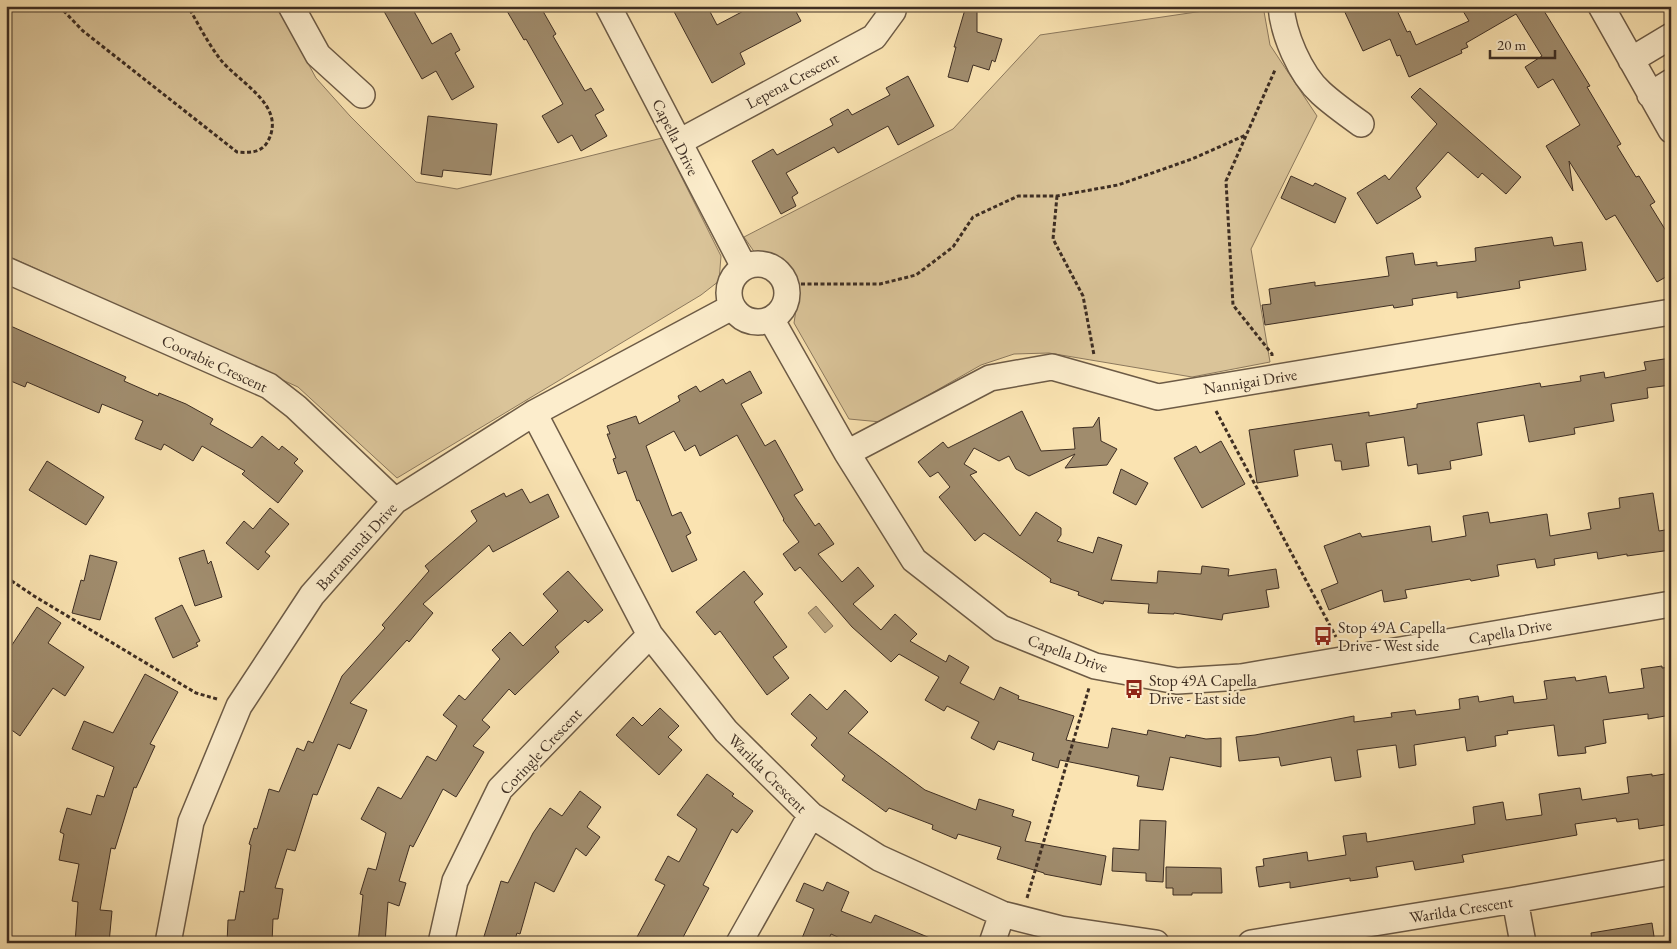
<svg xmlns="http://www.w3.org/2000/svg" width="1677" height="949" font-family="'EB Garamond',serif">
	<style>
		.green { fill: #dac499; stroke: #8c795e }
		.water { fill: #baa581; stroke: #88755b }
		.building { fill: #a08c6d; stroke: #3e2e23 }
		.lines { fill: none; stroke-linecap: round; stroke-linejoin: round }
		.street-casing { stroke: #6d5b46; stroke-width: 28 }
		.path { stroke: #3e2e23; stroke-width: 3; stroke-dasharray: 4 2.5; stroke-linecap: butt }
		.street { stroke: #fcedcc; stroke-width: 25 }
		.labels { text-anchor: middle; stroke-width: 4; stroke-linejoin: round; paint-order: stroke }
		.street-label { font-size: 16px; fill: #3e2e23; stroke: #fcedcc }
		.poi-label { font-size: 16px; fill: #3e2e23; stroke: #fcedcc; text-anchor: start }
	</style>
	<rect width="100%" height="100%" fill="#fae3b1"/>
	<filter id="stains"><feTurbulence type="fractalNoise" baseFrequency=".004" numOctaves="4"/><feColorMatrix values="0 0 0 0 .2 0 0 0 0 .09 0 0 0 0 .02 0 0 0 .5 -.17"/></filter>
	<radialGradient id="worn" r=".72"><stop offset=".6" stop-color="#630" stop-opacity="0"/><stop offset="1" stop-color="#630" stop-opacity=".3"/></radialGradient>
	<!-- green -->
	<path class="green" d="M 6,6 L 277,6 L 316,78 L 350,116 L 416,182 L 457,189 L 662,138 L 721,256 L 719,281 L 701,295 L 397,478 L 298,387 L 6,255 Z
		M 1237,6 L 1263,6 L 1270,45 L 1317,116 L 1251,249 L 1270,362 L 1192,377 L 1049,353 L 1014,354 L 981,365 L 881,422 L 849,419 L 794,323 L 799,290 L 781,262 L 755,253 L 744,237 L 953,129 L 1040,35 Z"/>
	<!-- water -->
	<path class="water" d="M 816,606 L 833,626 L 825,633 L 808,613 Z"/>
	<!-- building -->
	<path class="building" d="M 381,6 L 411,6 L 432,44 L 451,33 L 460,50 L 455,53 L 474,87 L 452,100 L 436,71 L 422,79 Z
		M 504,6 L 540,6 L 556,34 L 553,36 L 585,91 L 591,88 L 604,110 L 595,115 L 607,136 L 581,151 L 572,135 L 558,143 L 542,116 L 563,104 L 526,39 L 524,40 Z
		M 671,6 L 707,6 L 717,25 L 753,6 L 793,6 L 801,21 L 740,53 L 745,64 L 712,83 Z
		M 966,6 L 977,6 L 977,32 L 1002,39 L 995,62 L 992,60 L 989,70 L 973,65 L 968,82 L 948,77 L 956,47 L 954,47 Z
		M 1342,6 L 1395,6 L 1407,32 L 1410,31 L 1416,45 L 1469,21 L 1460,6 L 1541,6 L 1590,86 L 1587,87 L 1621,144 L 1617,146 L 1636,177 L 1639,176 L 1655,202 L 1650,205 L 1671,239 L 1671,274 L 1657,282 L 1615,215 L 1606,220 L 1569,161 L 1573,191 L 1546,146 L 1580,125 L 1553,79 L 1538,88 L 1525,67 L 1542,56 L 1516,14 L 1466,43 L 1468,47 L 1461,50 L 1462,53 L 1409,77 L 1400,55 L 1397,56 L 1390,39 L 1363,51 Z
		M 908,76 L 934,126 L 898,145 L 888,126 L 838,153 L 834,147 L 786,173 L 798,193 L 792,197 L 796,206 L 781,214 L 752,161 L 773,149 L 777,155 L 833,125 L 830,119 L 848,109 L 852,115 L 890,95 L 886,88 Z
		M 1420,88 L 1521,177 L 1506,194 L 1482,173 L 1478,178 L 1448,152 L 1416,188 L 1421,197 L 1377,224 L 1357,193 L 1385,175 L 1389,180 L 1437,124 L 1411,97 Z
		M 428,116 L 497,124 L 491,175 L 443,170 L 442,177 L 421,174 Z
		M 1291,176 L 1313,186 L 1315,183 L 1346,198 L 1335,223 L 1281,198 Z
		M 1552,237 L 1554,246 L 1582,242 L 1586,270 L 1519,281 L 1520,288 L 1457,298 L 1457,292 L 1412,299 L 1413,305 L 1394,308 L 1393,305 L 1265,325 L 1262,305 L 1271,304 L 1269,289 L 1315,282 L 1315,286 L 1389,276 L 1386,257 L 1413,253 L 1415,265 L 1437,262 L 1437,266 L 1476,261 L 1475,248 Z
		M 6,324 L 126,377 L 124,381 L 158,396 L 159,393 L 186,404 L 213,419 L 210,424 L 252,448 L 262,436 L 279,450 L 282,446 L 298,459 L 294,463 L 303,471 L 278,503 L 242,474 L 245,471 L 202,446 L 193,461 L 164,444 L 161,450 L 135,439 L 143,421 L 102,404 L 99,413 L 27,382 L 25,387 L 6,379 Z
		M 1671,358 L 1671,385 L 1647,388 L 1648,398 L 1611,404 L 1614,421 L 1574,428 L 1575,434 L 1529,442 L 1524,415 L 1477,423 L 1482,455 L 1450,461 L 1451,469 L 1418,474 L 1417,464 L 1408,466 L 1404,437 L 1366,443 L 1369,466 L 1342,470 L 1341,461 L 1335,461 L 1332,444 L 1294,450 L 1298,476 L 1257,483 L 1249,430 L 1369,412 L 1369,416 L 1417,408 L 1417,404 L 1540,383 L 1541,387 L 1581,381 L 1580,376 L 1604,372 L 1605,378 L 1646,370 L 1644,362 Z
		M 750,371 L 762,393 L 741,404 L 765,446 L 775,440 L 803,490 L 794,495 L 815,526 L 819,523 L 834,544 L 818,554 L 842,582 L 858,567 L 874,586 L 853,604 L 881,630 L 895,614 L 917,634 L 910,641 L 946,662 L 949,655 L 969,667 L 960,683 L 994,700 L 1000,687 L 1019,696 L 1018,699 L 1074,716 L 1066,740 L 1108,748 L 1112,728 L 1147,735 L 1148,730 L 1185,738 L 1186,735 L 1206,739 L 1221,738 L 1221,767 L 1170,757 L 1163,790 L 1137,786 L 1139,776 L 1060,760 L 1058,768 L 1032,760 L 1034,753 L 998,741 L 994,750 L 971,738 L 979,722 L 947,706 L 944,711 L 925,700 L 939,677 L 899,654 L 891,662 L 852,627 L 800,567 L 795,571 L 783,554 L 799,542 L 783,520 L 784,519 L 737,435 L 700,456 L 695,445 L 685,451 L 674,431 L 646,446 L 672,516 L 681,512 L 691,533 L 686,536 L 697,560 L 672,572 L 639,500 L 637,501 L 626,471 L 618,474 L 613,459 L 616,458 L 607,434 L 610,434 L 607,426 L 636,416 L 639,424 L 680,401 L 678,396 L 696,386 L 700,392 L 723,379 L 726,384 Z
		M 1022,411 L 1041,451 L 1075,449 L 1073,428 L 1093,427 L 1099,417 L 1101,441 L 1117,449 L 1107,465 L 1065,468 L 1075,454 L 1029,476 L 1016,469 L 1009,456 L 999,461 L 974,448 L 964,464 L 977,472 L 970,475 L 1020,536 L 1036,512 L 1061,528 L 1061,535 L 1057,541 L 1093,553 L 1098,537 L 1122,545 L 1111,580 L 1157,583 L 1158,571 L 1201,574 L 1202,566 L 1229,569 L 1228,576 L 1276,569 L 1279,588 L 1266,590 L 1269,607 L 1223,614 L 1222,620 L 1174,613 L 1174,614 L 1148,613 L 1149,604 L 1104,601 L 1103,604 L 1078,595 L 1079,592 L 1050,582 L 1051,579 L 984,533 L 975,541 L 939,497 L 950,487 L 938,472 L 930,477 L 918,462 L 943,442 L 948,448 Z
		M 1221,441 L 1245,484 L 1202,508 L 1174,458 L 1196,446 L 1200,453 Z
		M 47,461 L 104,497 L 86,525 L 29,490 Z
		M 1121,469 L 1148,483 L 1136,505 L 1113,493 Z
		M 522,489 L 530,503 L 548,494 L 559,517 L 493,552 L 489,545 L 423,604 L 433,613 L 409,642 L 407,640 L 350,703 L 367,710 L 350,749 L 338,744 L 317,795 L 313,794 L 295,851 L 287,849 L 275,888 L 283,889 L 278,919 L 273,919 L 272,943 L 227,943 L 228,920 L 235,920 L 240,891 L 244,892 L 251,845 L 249,844 L 254,828 L 257,829 L 269,789 L 279,792 L 297,748 L 304,751 L 308,741 L 313,743 L 342,676 L 385,628 L 382,625 L 429,571 L 425,566 L 477,521 L 471,511 L 504,493 L 506,497 Z
		M 1653,493 L 1659,531 L 1671,529 L 1671,550 L 1627,556 L 1627,554 L 1598,559 L 1597,552 L 1554,559 L 1555,565 L 1537,568 L 1535,559 L 1497,565 L 1499,576 L 1471,581 L 1470,579 L 1405,590 L 1407,598 L 1384,602 L 1382,590 L 1329,610 L 1321,590 L 1338,583 L 1324,546 L 1360,533 L 1362,537 L 1430,526 L 1432,542 L 1466,536 L 1463,516 L 1488,512 L 1490,523 L 1547,514 L 1550,536 L 1591,529 L 1588,513 L 1620,508 L 1619,498 Z
		M 270,508 L 289,524 L 265,552 L 270,556 L 258,570 L 226,543 L 244,521 L 253,529 Z
		M 204,550 L 208,564 L 211,561 L 222,597 L 195,606 L 179,558 Z
		M 90,555 L 117,562 L 100,620 L 72,613 L 81,580 L 84,581 Z
		M 568,571 L 603,610 L 588,623 L 585,620 L 555,647 L 559,652 L 515,695 L 509,689 L 482,720 L 490,727 L 473,746 L 484,752 L 456,797 L 443,789 L 413,847 L 410,845 L 399,881 L 406,883 L 399,906 L 388,902 L 385,943 L 358,943 L 363,895 L 360,894 L 368,868 L 376,870 L 386,833 L 361,819 L 378,787 L 401,799 L 427,756 L 436,761 L 457,726 L 443,715 L 459,695 L 465,700 L 500,659 L 492,650 L 510,632 L 523,646 L 558,611 L 543,594 Z
		M 744,571 L 763,594 L 754,602 L 787,647 L 773,657 L 789,678 L 767,695 L 720,631 L 715,635 L 696,612 Z
		M 182,605 L 200,641 L 196,643 L 198,646 L 173,658 L 155,618 Z
		M 37,607 L 61,623 L 48,643 L 84,667 L 65,696 L 53,688 L 20,736 L 6,726 L 6,654 Z
		M 1662,666 L 1662,668 L 1671,667 L 1671,715 L 1648,719 L 1648,714 L 1603,720 L 1606,743 L 1585,747 L 1586,753 L 1558,756 L 1554,725 L 1507,731 L 1508,734 L 1495,736 L 1496,746 L 1467,751 L 1465,737 L 1414,745 L 1416,765 L 1399,768 L 1396,745 L 1357,750 L 1361,777 L 1335,781 L 1331,757 L 1281,766 L 1279,757 L 1239,761 L 1236,737 L 1255,735 L 1354,716 L 1354,722 L 1392,717 L 1391,713 L 1415,710 L 1416,715 L 1460,709 L 1459,699 L 1478,696 L 1479,702 L 1513,696 L 1514,703 L 1547,699 L 1544,681 L 1575,677 L 1576,681 L 1606,676 L 1609,693 L 1644,688 L 1641,669 Z
		M 145,674 L 178,692 L 150,744 L 155,746 L 136,788 L 134,787 L 115,849 L 111,848 L 100,910 L 112,911 L 109,943 L 75,943 L 78,902 L 72,901 L 79,864 L 59,860 L 64,834 L 60,832 L 67,808 L 91,815 L 97,795 L 104,797 L 114,767 L 72,749 L 84,721 L 113,733 Z
		M 845,690 L 868,712 L 848,733 L 925,790 L 976,810 L 979,799 L 1014,810 L 1012,816 L 1031,822 L 1025,841 L 1106,856 L 1101,885 L 1044,874 L 1044,873 L 997,859 L 1001,847 L 958,834 L 956,839 L 932,829 L 933,825 L 889,808 L 886,812 L 842,780 L 845,776 L 811,745 L 817,738 L 791,714 L 810,694 L 827,710 Z
		M 660,708 L 679,726 L 668,737 L 682,750 L 659,775 L 616,735 L 633,717 L 642,726 Z
		M 1671,773 L 1671,824 L 1639,829 L 1638,819 L 1617,822 L 1616,818 L 1575,824 L 1577,835 L 1462,855 L 1464,862 L 1415,870 L 1413,861 L 1376,867 L 1378,877 L 1350,881 L 1350,878 L 1290,888 L 1290,882 L 1259,887 L 1256,867 L 1264,866 L 1263,859 L 1307,852 L 1308,861 L 1346,855 L 1343,836 L 1366,833 L 1367,842 L 1475,824 L 1473,807 L 1503,802 L 1506,820 L 1542,815 L 1539,794 L 1580,788 L 1582,800 L 1629,793 L 1627,777 L 1652,774 L 1652,776 Z
		M 707,774 L 734,794 L 732,796 L 753,811 L 737,833 L 732,829 L 703,885 L 709,888 L 680,943 L 649,943 L 637,937 L 665,885 L 655,880 L 668,856 L 679,862 L 697,829 L 677,815 Z
		M 580,791 L 601,807 L 587,827 L 600,837 L 586,856 L 576,848 L 554,892 L 535,882 L 520,934 L 517,933 L 514,943 L 482,943 L 501,881 L 508,883 L 533,833 L 550,808 L 562,816 Z
		M 1140,820 L 1166,821 L 1163,882 L 1146,881 L 1146,873 L 1112,871 L 1113,848 L 1139,850 Z
		M 1166,867 L 1221,868 L 1222,893 L 1192,893 L 1192,895 L 1173,895 L 1173,888 L 1166,888 Z
		M 827,882 L 849,892 L 841,911 L 871,923 L 875,915 L 942,943 L 851,943 L 831,934 L 827,943 L 800,943 L 814,909 L 796,901 L 804,883 L 823,891 Z
		M 1652,923 L 1655,943 L 1592,943 L 1591,933 Z"/>
	<g class="lines">
		<!-- street casing -->
		<g class="street-casing">
			<path id="street" d="M 291,6 L 318,55 L 362,95
				M 608,6 L 744,267
				M 1281,6 C 1283,34 1300,74 1321,93 C 1333,104 1347,114 1361,124
				M 1601,6 L 1671,130
				M 1631,60 L 1671,36
				M 1650,95 L 1671,82
				M 679,142 L 874,37 L 893,11 L 894,6
				M729 293a29 29 0 1 1 58 0a29 29 0 1 1-58 0Z
				M 6,270 L 269,386 L 296,407 L 395,501
				M 771,319 L 847,453 L 914,560 L 1001,628 L 1095,666 L 1177,681 L 1241,677 L 1671,604
				M 534,413 L 650,635 L 726,731 L 811,815 L 879,858 L 1002,914 L 1061,929 L 1156,943
				M 847,453 L 990,378 L 1052,367 L 1158,397 L 1671,312
				M 1515,900 L 1523,943
				M 168,943 L 191,822 L 239,706 L 312,595 L 395,501 L 534,413 L 732,307
				M 441,943 L 455,881 L 500,789 L 650,635
				M 739,943 L 811,815
				M 992,943 L 1002,914
				M 1251,943 L 1515,900 L 1671,872"/>
		</g>
		<!-- path -->
		<path class="path" d="M 59,6 L 83,31 L 237,152 C 249,153 262,153 268,141 C 287,105 239,83 220,59 C 208,43 198,24 188,6
			M 1057,196 L 1053,239 L 1083,296 L 1094,355
			M 801,284 L 880,284 L 916,275 L 953,247 L 973,217 L 1018,196 L 1057,196 L 1118,185 L 1192,159 L 1246,135
			M 1272,356 L 1272,354 L 1233,305 L 1226,181 L 1275,70
			M 1216,411 L 1336,637
			M 6,577 L 34,596 L 196,693 L 217,699
			M 1027,898 L 1089,688"/>
		<!-- street -->
		<use href="#street" class="street"/>
	</g>
	<!-- icons -->
	<defs>
		<g id="bus-bare" transform="scale(1.5)"><path d="M-5-6H5V4H4V6H2V4H-2V6H-4V4H-5ZM-3.5-4V0h7V-4ZM-3.5 1.2v1.5H-2V1.2ZM2 1.2v1.5H3.5V1.2Z" fill="#8f2418" stroke="#fcedcc" stroke-width="2.5" paint-order="stroke"/></g>
	</defs>
	<g fill-rule="evenodd">
		<use href="#bus-bare" x="1323" y="636"/>
		<use href="#bus-bare" x="1134" y="689"/>
	</g>
	<g class="labels">
		<!-- street labels -->
		<g class="street-label">
			<text transform="translate(792 80) rotate(-28)" y="6">Lepena Crescent</text>
			<text transform="translate(676 137) rotate(63)" y="6">Capella Drive</text>
			<text transform="translate(215 363) rotate(25)" y="6">Coorabie Crescent</text>
			<text transform="translate(1250 381) rotate(-9)" y="6">Nannigai Drive</text>
			<text transform="translate(356 546) rotate(-48)" y="6">Barramundi Drive</text>
			<text transform="translate(1510 631) rotate(-10)" y="6">Capella Drive</text>
			<text transform="translate(1068 653) rotate(20)" y="6">Capella Drive</text>
			<text transform="translate(540 751) rotate(-47)" y="6">Coringle Crescent</text>
			<text transform="translate(768 773) rotate(45)" y="6">Warilda Crescent</text>
			<text transform="translate(1461 909) rotate(-9)" y="6">Warilda Crescent</text>
		</g>
		<!-- poi labels -->
		<g class="poi-label">
			<text x="1338" y="633">Stop 49A Capella<tspan x="1338" dy="18">Drive - West side</tspan></text>
			<text x="1149" y="686">Stop 49A Capella<tspan x="1149" dy="18">Drive - East side</tspan></text>
		</g>
	</g>
	<!-- margin -->
	<rect width="1677" height="949" fill="none" stroke="#fae3b1" stroke-width="25"/>
	<rect x="8" y="8" width="1662" height="934" fill="none" stroke="#3e2e23" stroke-width="2.5"/>
	<rect x="12" y="12" width="1652" height="924" fill="none" stroke="#3e2e23"/>
	<!-- scale -->
	<path d="M1490 50v8h65v-8" fill="none" stroke="#3e2e23" stroke-width="2.5"/>
	<text x="1497" y="50" font-size="15" fill="#3e2e23" stroke="#fcedcc" stroke-width="4" paint-order="stroke">20 m</text>
	<rect width="100%" height="100%" filter="url(#stains)"/>
	<rect width="100%" height="100%" fill="url(#worn)"/>
</svg>
